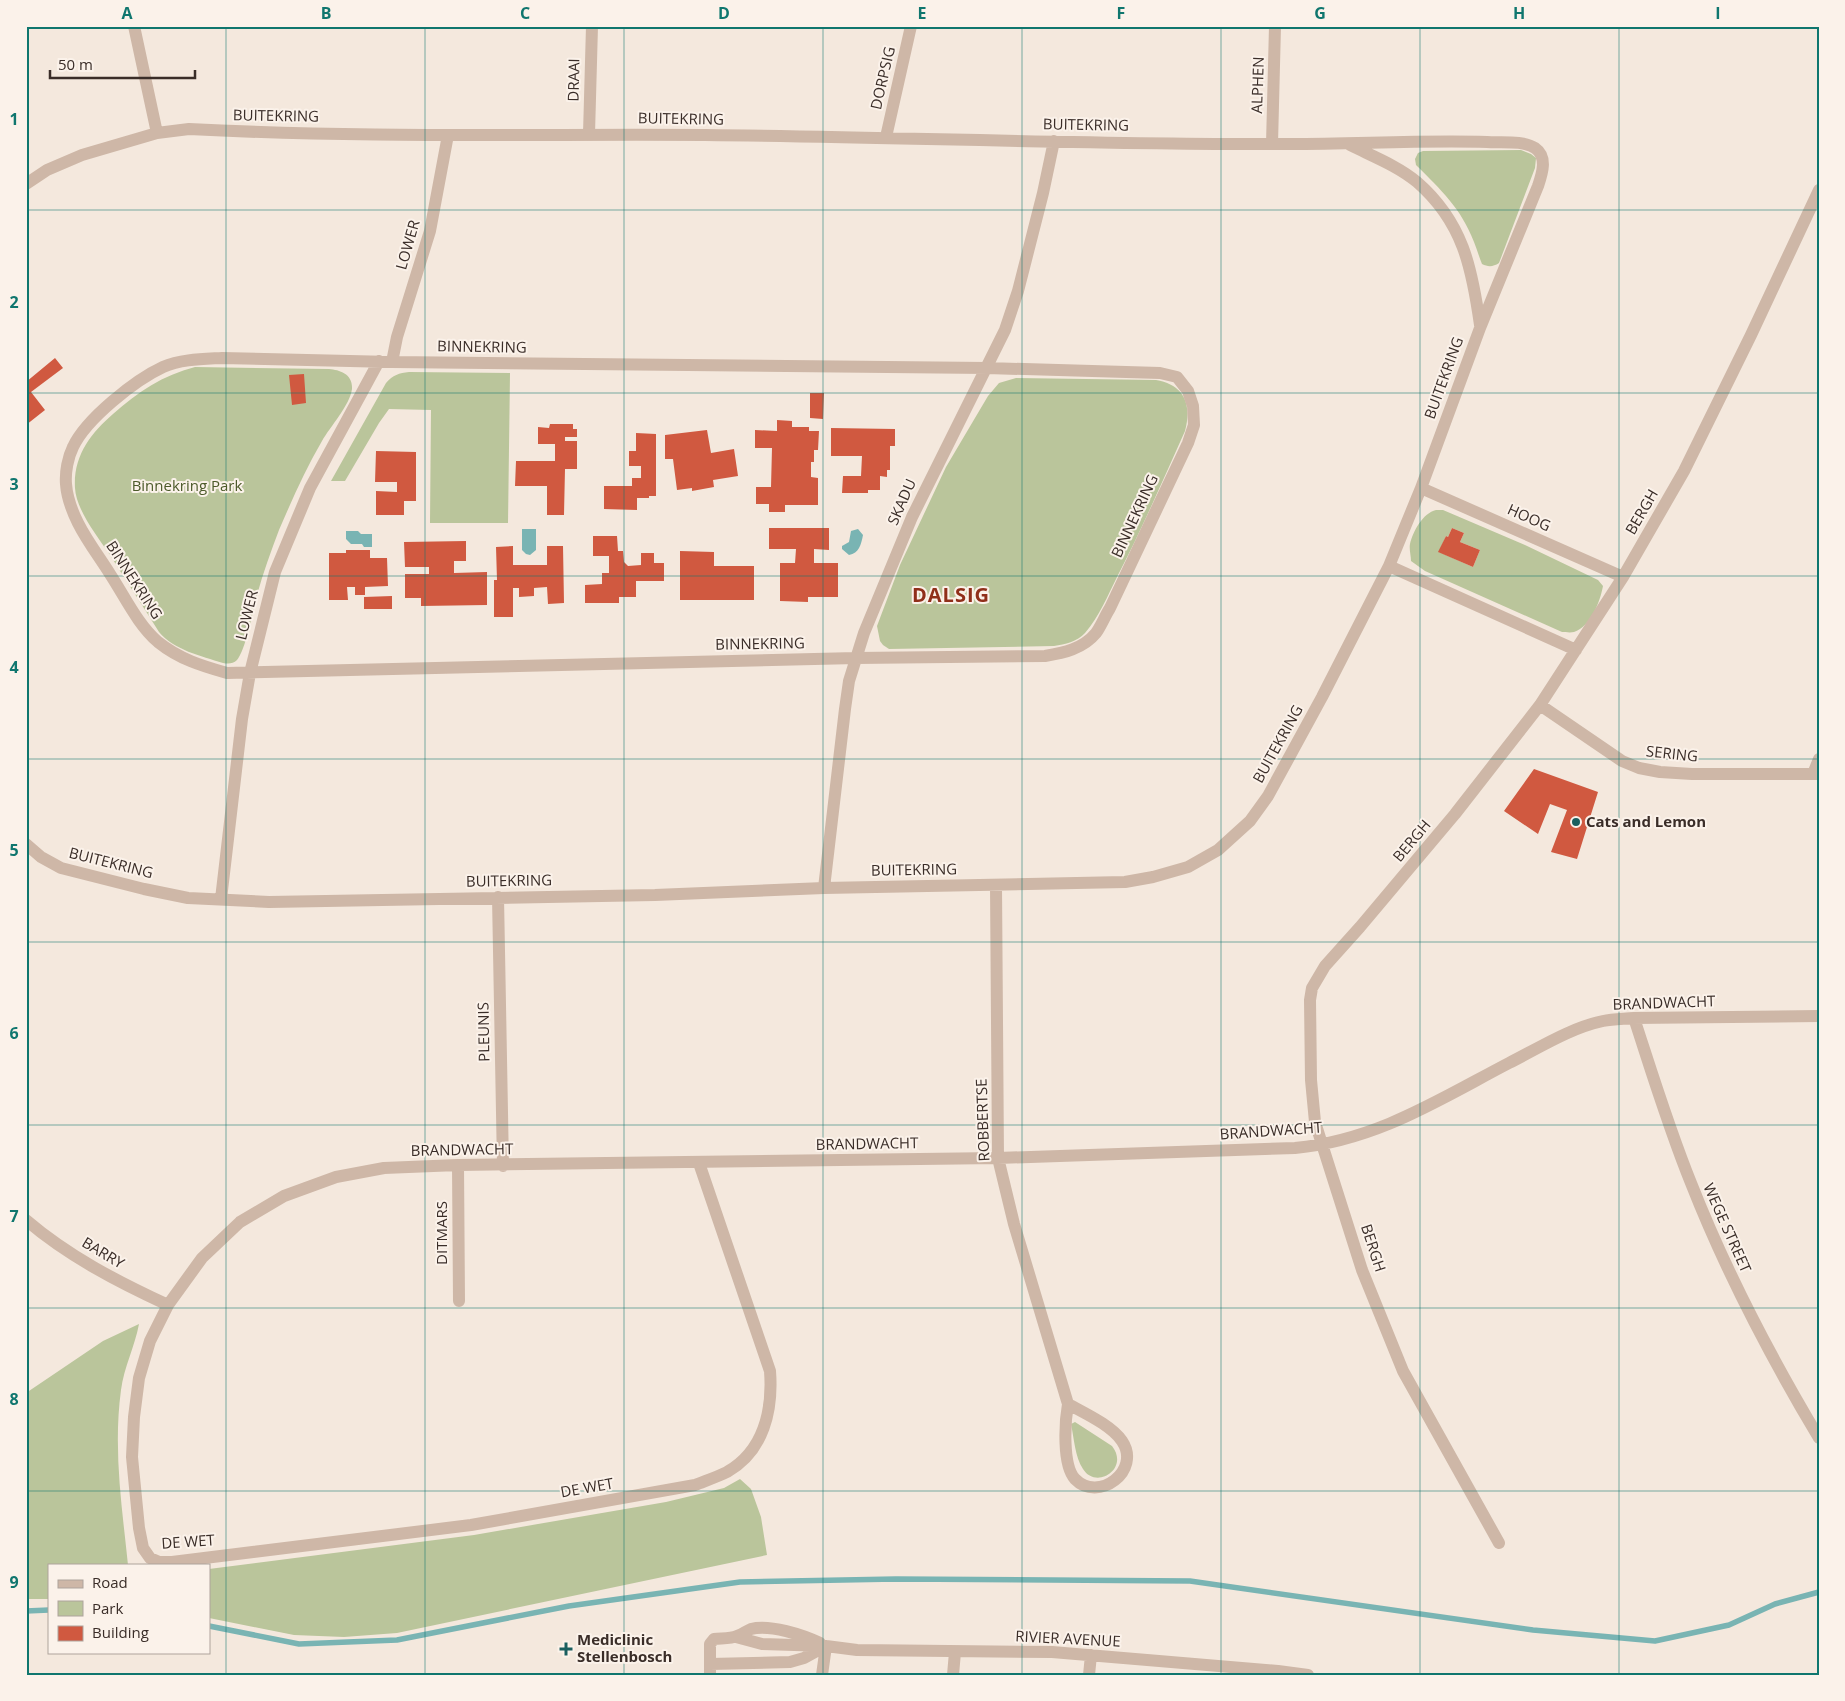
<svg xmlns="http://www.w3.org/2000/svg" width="1845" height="1701" font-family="'Open Sans',sans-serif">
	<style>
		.green { fill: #bac59b; fill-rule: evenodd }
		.water { fill: #79b4b3 }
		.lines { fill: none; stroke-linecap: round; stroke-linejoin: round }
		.stream { stroke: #79b4b3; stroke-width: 5.5 }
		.building { fill: #d05940 }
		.minor { stroke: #ceb7a7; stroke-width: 12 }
		.grid { fill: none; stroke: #0f766e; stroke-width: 1; stroke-opacity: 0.55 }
		.poi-dot { fill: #1a5f5f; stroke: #fbf2ea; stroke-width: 2 }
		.labels { text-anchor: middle; stroke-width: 4; stroke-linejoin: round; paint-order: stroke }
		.street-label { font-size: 15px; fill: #3a2d28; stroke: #fbf2ea }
		.park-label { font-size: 15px; fill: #4c5a2a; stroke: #fbf2ea }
		.poi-label { font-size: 15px; font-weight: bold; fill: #3a2d28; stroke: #fbf2ea; text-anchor: start }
		.district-label { font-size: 20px; font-weight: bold; letter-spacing: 1px; fill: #902f1a; stroke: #fbf2ea }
		.neatline { fill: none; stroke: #0f766e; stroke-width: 2 }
		.grid-label { font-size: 16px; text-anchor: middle; font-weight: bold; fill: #0f766e }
	</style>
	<rect width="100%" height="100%" fill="#f4e8dd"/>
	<!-- green -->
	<path class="green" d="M 1521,150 L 1531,154 L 1536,158 L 1535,168 L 1499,263 C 1493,267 1488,267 1482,264 C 1479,257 1477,249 1474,242 C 1461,208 1441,190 1416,165 L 1415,159 L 1418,153 L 1423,151 Z
		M 195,367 L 329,369 C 340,370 353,374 352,389 C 350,405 330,427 322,441 C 305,470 292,500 279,530 C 271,551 263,573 257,595 C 253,609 246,650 237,660 C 233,664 228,664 223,663 C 201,656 174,650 159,632 C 143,606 126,581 110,555 C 98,537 76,510 75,488 C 73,456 91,433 113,414 C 138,392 163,375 195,367 Z
		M 409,372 L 510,373 L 508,523 L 430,523 L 431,410 L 389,409 L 379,423 L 345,481 L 331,481 L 386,383 C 393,375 399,373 409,372 Z
		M 1016,378 L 1156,380 C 1185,385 1192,405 1185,431 C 1163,480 1142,529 1117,577 C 1108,595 1099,617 1085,633 C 1077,642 1065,644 1054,646 L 889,649 L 883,645 L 880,641 L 877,626 L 900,565 L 946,467 L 988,396 L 999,383 Z
		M 1436,510 L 1443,510 L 1525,545 L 1598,580 L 1603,586 C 1600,602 1591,626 1574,632 C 1570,633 1565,632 1562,632 L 1425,571 L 1411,561 C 1411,556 1409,549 1410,544 C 1413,531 1423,513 1436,510 ZM 1452,528 L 1464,533 L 1460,542 L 1480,550 L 1473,567 L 1439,552 L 1446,536 L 1448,537 Z
		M 139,1324 C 135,1346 124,1367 121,1390 C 113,1449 122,1507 128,1565 L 49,1565 L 49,1599 L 26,1599 L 26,1393 L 103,1341 Z
		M 1075,1422 L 1112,1446 C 1130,1469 1096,1490 1083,1469 C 1075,1457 1074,1438 1071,1424 Z
		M 740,1479 L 751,1489 L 761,1517 L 767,1555 L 397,1633 L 344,1637 L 294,1635 L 209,1618 L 209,1569 L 474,1535 L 666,1502 L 724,1488 Z"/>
	<!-- water -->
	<path class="water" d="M 522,529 L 536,529 L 536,550 L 530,555 L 526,554 L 522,550 Z
		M 858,529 L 863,535 C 861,545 859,553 849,555 L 842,549 L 842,546 L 849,542 L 851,531 Z
		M 346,531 L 358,531 L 361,534 L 372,534 L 372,547 L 364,547 L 362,544 L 351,544 L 346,539 Z"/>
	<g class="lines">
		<!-- stream -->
		<path class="stream" d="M 26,1611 L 49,1610
			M 209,1626 L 299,1644 L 397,1640 L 569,1606 L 740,1582 L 896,1579 L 1190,1581 L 1533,1630 L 1655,1641 L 1729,1625 L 1775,1604 L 1819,1592"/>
	</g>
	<!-- building -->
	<path class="building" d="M 55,358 L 63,368 L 31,392 L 45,410 L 26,425 L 26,382 Z
		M 304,374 L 306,403 L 292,405 L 289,375 Z
		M 810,393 L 824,393 L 823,419 L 810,418 Z
		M 777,420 L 792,421 L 792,427 L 809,427 L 809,431 L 819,431 L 818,450 L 814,450 L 814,462 L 811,462 L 811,477 L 818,478 L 818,505 L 785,505 L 785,512 L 769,512 L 769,504 L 756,504 L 756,487 L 771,487 L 772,448 L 755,448 L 755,430 L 777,431 Z
		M 550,424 L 573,424 L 573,429 L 577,429 L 577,437 L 565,437 L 565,441 L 577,441 L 577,469 L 565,469 L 564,515 L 547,515 L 547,486 L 515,486 L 516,461 L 555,461 L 555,444 L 538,444 L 538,427 L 549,428 Z
		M 831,428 L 895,429 L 895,446 L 890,446 L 890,470 L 887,470 L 887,477 L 880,476 L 880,490 L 868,490 L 868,493 L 842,493 L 843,476 L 861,476 L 862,456 L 831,456 Z
		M 707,430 L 711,453 L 734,449 L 738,476 L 713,480 L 714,487 L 692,491 L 692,488 L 677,490 L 673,459 L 665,459 L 665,435 Z
		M 636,433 L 656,434 L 656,496 L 649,496 L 649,498 L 637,498 L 637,510 L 604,509 L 604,486 L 632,486 L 632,478 L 641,478 L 641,466 L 629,466 L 629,451 L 636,451 Z
		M 376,451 L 416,452 L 416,501 L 404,501 L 404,515 L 376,515 L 376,491 L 397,492 L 397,482 L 375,482 Z
		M 769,528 L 829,528 L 829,550 L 814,549 L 814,563 L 838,563 L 838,597 L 808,597 L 808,602 L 780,601 L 780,563 L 795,563 L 796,549 L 769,549 Z
		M 1452,528 L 1464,533 L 1460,542 L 1480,550 L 1473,567 L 1438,552 L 1446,536 L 1448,537 Z
		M 593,536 L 617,536 L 618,551 L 623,551 L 624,562 L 628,566 L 641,565 L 641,553 L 654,553 L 654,563 L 664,563 L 664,581 L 636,581 L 636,597 L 619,597 L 619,603 L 585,603 L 585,585 L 602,584 L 602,573 L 609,573 L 609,556 L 593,556 Z
		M 466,541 L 466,561 L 454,561 L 454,573 L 487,572 L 487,605 L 421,606 L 421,598 L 405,598 L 405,574 L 429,574 L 429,567 L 405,567 L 404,542 Z
		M 513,546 L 513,565 L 547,565 L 547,546 L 563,546 L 564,603 L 548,604 L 547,587 L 534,588 L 534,596 L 519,597 L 519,588 L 513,588 L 513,617 L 494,617 L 494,580 L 497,580 L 496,547 Z
		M 346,550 L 370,550 L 370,558 L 387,558 L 388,586 L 365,587 L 365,595 L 355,595 L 355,587 L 347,587 L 348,600 L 329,600 L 329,553 L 346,553 Z
		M 680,551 L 714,552 L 714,566 L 754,566 L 754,600 L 680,600 Z
		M 392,596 L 392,609 L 364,609 L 364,597 Z
		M 1534,769 L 1598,792 L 1577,859 L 1551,852 L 1567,810 L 1550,804 L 1538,834 L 1504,811 Z"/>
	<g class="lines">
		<!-- minor -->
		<path class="minor" d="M 134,26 L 157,133
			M 589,134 L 592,26
			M 886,137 L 911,26
			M 1272,144 L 1275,26
			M 1350,145 C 1372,156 1398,166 1417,182 C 1463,222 1472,268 1480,325
			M 26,184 L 47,170 L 82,155 L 157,133 L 189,129 C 361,138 533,134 705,135 C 901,137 1096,145 1291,144 C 1357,144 1422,140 1487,142 C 1501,143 1523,140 1535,148 C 1548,157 1542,174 1538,186 L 1480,328 L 1421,488 L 1389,566 L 1322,697 L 1268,796 L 1250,821 L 1218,850 L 1188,867 L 1153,877 L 1125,882 L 824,888 L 655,895 L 269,902 L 188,898 L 144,889 L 61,868 L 41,857 L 26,844
			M 222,358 L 392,362 L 987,368 L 1160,373 L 1177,377 L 1188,391 L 1193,406 L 1194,425 L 1188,443 L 1110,608 C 1105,616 1101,626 1096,633 C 1083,649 1063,653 1045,656 L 856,658 L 227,673 C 202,666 179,659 158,642 C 138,625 125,597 110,574 C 100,558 87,541 78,523 C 72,511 67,498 66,484 C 65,472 68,457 73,447 C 86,419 135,380 163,367 C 181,359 203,359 222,358 Z
			M 392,362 L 397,337 L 430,231 L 448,135
			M 1421,488 L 1623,577
			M 1389,566 L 1576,650
			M 1540,705 L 1622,761 L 1639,768 L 1660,772 L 1692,774 L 1819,774
			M 1813,774 L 1819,759
			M 996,885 L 998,1158 L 1014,1224 L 1068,1404
			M 824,888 L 845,709 L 849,681 L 864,633 L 912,517 L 1005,330 L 1018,291 L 1043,193 L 1054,141
			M 498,897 L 503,1166
			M 221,899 L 242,719 L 250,673 L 275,572 L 310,488 L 379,361
			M 1634,1018 C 1652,1073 1669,1129 1691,1183 C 1726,1272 1770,1356 1819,1438
			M 699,1163 L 770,1371 C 773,1410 764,1451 727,1472 C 717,1477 705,1481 695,1485 L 471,1525 L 172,1562 L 159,1562 L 150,1558 L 143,1548 L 139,1528 L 132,1457 L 134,1417 L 139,1378 L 150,1341 L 168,1305 L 202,1258 L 240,1222 L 284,1196 L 336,1177 L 384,1168 L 458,1165 L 998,1158 L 1295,1148 C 1377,1140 1438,1100 1509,1063 C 1539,1048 1570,1028 1603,1021 C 1613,1019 1624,1019 1634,1018 L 1819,1016
			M 458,1165 L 459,1301
			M 26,1220 C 68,1256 118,1282 168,1305
			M 1068,1404 C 1084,1413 1111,1425 1122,1441 C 1142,1471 1098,1503 1075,1479 C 1062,1465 1065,1421 1068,1404 Z
			M 1499,1543 L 1403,1371 L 1362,1270 L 1315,1122 L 1311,1080 L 1310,1000 L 1312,988 L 1325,966 L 1360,927 L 1455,814 L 1540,705 L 1623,577 L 1684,471 L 1751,335 L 1819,190
			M 736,1637 L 762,1644 L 826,1646 L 857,1650 L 1052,1652 L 1278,1671 L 1308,1675
			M 710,1664 L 790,1662 L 804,1658 L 824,1647
			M 710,1675 L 710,1644 L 714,1639 C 721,1638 730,1639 737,1636 C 742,1635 746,1631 751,1629 C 770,1624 803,1635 820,1643
			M 822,1675 L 826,1646
			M 953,1675 L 955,1652
			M 1089,1675 L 1091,1655"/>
	</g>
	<!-- grid -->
	<path class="grid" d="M 226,26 L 226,1675M 425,26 L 425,1675M 624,26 L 624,1675M 823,26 L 823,1675M 1022,26 L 1022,1675M 1221,26 L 1221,1675M 1420,26 L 1420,1675M 1619,26 L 1619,1675M 26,210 L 1819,210M 26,393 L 1819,393M 26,576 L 1819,576M 26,759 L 1819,759M 26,942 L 1819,942M 26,1125 L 1819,1125M 26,1308 L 1819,1308M 26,1491 L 1819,1491"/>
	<!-- markers -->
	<g class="poi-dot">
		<circle cx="1576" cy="822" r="5"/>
		<path d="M563.5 1641.5h5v5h5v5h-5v5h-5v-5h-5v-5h5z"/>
	</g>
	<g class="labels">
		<!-- street labels -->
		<g class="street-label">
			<text transform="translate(883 78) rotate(-77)" y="5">DORPSIG</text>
			<text transform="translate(574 80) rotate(-89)" y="5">DRAAI</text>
			<text transform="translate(1258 85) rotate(-88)" y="5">ALPHEN</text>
			<text transform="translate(276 116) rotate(1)" y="5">BUITEKRING</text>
			<text transform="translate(681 119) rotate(1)" y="5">BUITEKRING</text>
			<text transform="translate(1086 125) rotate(1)" y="5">BUITEKRING</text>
			<text transform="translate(408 245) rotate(-74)" y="5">LOWER</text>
			<text transform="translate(482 347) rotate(1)" y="5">BINNEKRING</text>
			<text transform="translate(1444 378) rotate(-70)" y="5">BUITEKRING</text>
			<text transform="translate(902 502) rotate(-66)" y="5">SKADU</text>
			<text transform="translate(1642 512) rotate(-60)" y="5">BERGH</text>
			<text transform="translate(1135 516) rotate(-65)" y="5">BINNEKRING</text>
			<text transform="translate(1529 518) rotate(24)" y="5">HOOG</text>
			<text transform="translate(134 580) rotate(57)" y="5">BINNEKRING</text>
			<text transform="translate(247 615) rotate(-76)" y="5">LOWER</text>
			<text transform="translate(760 644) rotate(-1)" y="5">BINNEKRING</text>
			<text transform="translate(1278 744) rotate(-61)" y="5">BUITEKRING</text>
			<text transform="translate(1672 754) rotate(6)" y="5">SERING</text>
			<text transform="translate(1412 841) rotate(-50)" y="5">BERGH</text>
			<text transform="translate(111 863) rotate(14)" y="5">BUITEKRING</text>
			<text transform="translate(914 870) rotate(-1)" y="5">BUITEKRING</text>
			<text transform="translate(509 881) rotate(-1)" y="5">BUITEKRING</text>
			<text transform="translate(1664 1003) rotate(-2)" y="5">BRANDWACHT</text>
			<text transform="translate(484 1032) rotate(-91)" y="5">PLEUNIS</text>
			<text transform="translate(983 1120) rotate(-92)" y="5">ROBBERTSE</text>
			<text transform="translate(1271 1131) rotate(-4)" y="5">BRANDWACHT</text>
			<text transform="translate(867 1144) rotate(-1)" y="5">BRANDWACHT</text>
			<text transform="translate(462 1150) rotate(-1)" y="5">BRANDWACHT</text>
			<text transform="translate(1727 1228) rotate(66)" y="5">WEGE STREET</text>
			<text transform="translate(442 1233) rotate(-90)" y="5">DITMARS</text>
			<text transform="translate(1373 1248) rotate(72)" y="5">BERGH</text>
			<text transform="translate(103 1253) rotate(31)" y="5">BARRY</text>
			<text transform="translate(587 1488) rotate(-10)" y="5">DE WET</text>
			<text transform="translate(188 1542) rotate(-4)" y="5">DE WET</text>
			<text transform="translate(1068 1639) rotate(3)" y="5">RIVIER AVENUE</text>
		</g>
		<!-- park labels -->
		<g class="park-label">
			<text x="187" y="491">Binnekring Park</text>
		</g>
		<!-- poi labels -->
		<g class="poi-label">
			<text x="1586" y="827">Cats and Lemon</text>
			<text x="577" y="1645">Mediclinic<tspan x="577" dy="17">Stellenbosch</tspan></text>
		</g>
		<!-- district labels -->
		<g class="district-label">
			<text x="951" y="602">DALSIG</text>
		</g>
	</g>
	<!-- border -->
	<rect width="1845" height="1701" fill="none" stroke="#fbf2ea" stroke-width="55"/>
	<!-- legend -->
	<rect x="48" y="1564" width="162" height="90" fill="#fbf2ea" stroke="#aea39c"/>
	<rect x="58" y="1580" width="25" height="8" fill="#ceb7a7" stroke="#aea39c"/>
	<text x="92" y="1588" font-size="15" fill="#3a2d28">Road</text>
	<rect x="58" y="1601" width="25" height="15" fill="#bac59b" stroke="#aea39c"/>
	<text x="92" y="1614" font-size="15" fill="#3a2d28">Park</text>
	<rect x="58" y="1626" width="25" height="15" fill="#d05940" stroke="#aea39c"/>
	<text x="92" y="1638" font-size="15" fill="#3a2d28">Building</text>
	<!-- scale -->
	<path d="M50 70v8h145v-8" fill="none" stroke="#3a2d28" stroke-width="2.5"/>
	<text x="58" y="70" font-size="15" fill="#3a2d28" stroke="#fbf2ea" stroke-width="4" paint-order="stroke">50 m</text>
	<rect x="28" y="28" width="1790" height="1646" class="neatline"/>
	<g class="grid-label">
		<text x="127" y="19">A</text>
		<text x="326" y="19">B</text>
		<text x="525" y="19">C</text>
		<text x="724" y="19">D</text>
		<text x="922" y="19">E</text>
		<text x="1121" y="19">F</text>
		<text x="1320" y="19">G</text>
		<text x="1519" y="19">H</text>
		<text x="1718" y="19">I</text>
		<text x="14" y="125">1</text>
		<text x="14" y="308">2</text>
		<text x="14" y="490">3</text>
		<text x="14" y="673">4</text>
		<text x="14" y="856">5</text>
		<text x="14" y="1039">6</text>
		<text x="14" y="1222">7</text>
		<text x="14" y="1405">8</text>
		<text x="14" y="1588">9</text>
	</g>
</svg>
